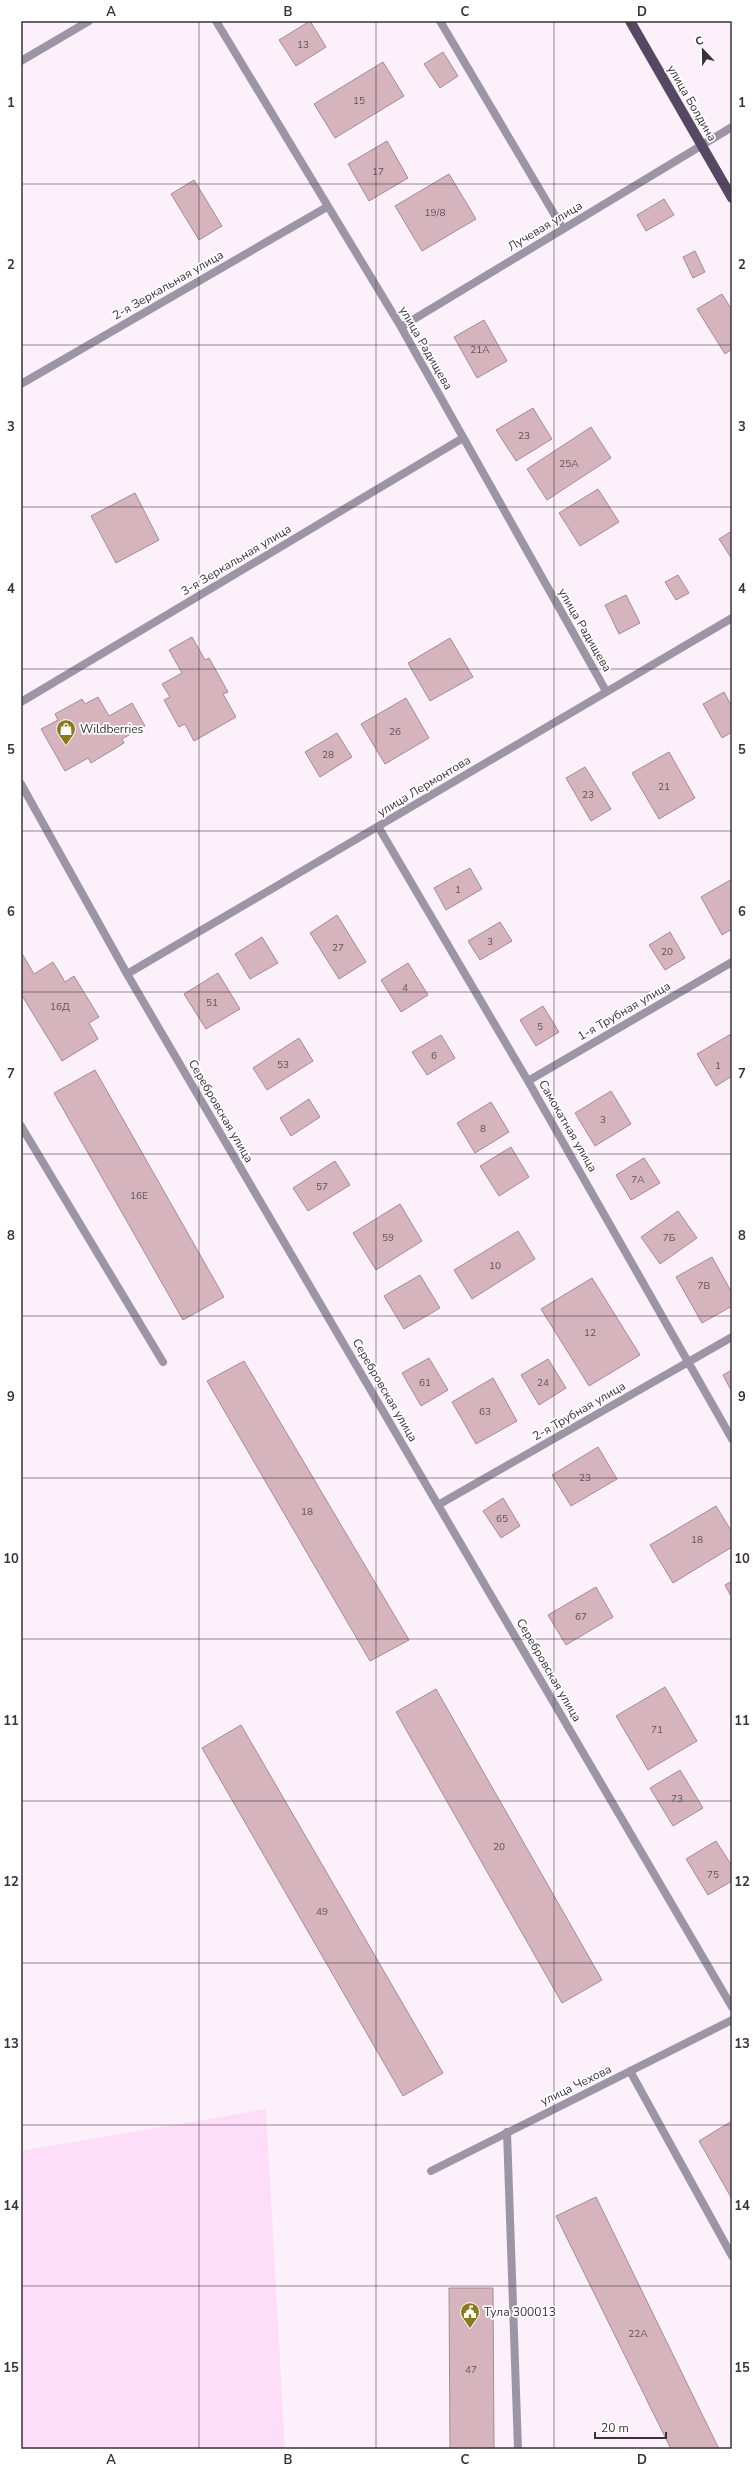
<svg xmlns="http://www.w3.org/2000/svg" width="753" height="2470" font-family="'Nunito Sans',sans-serif">
	<style>
		.built { fill: #feddf8 }
		.building { fill: #d5b4be; stroke: #a98993 }
		.lines { fill: none; stroke-linecap: round; stroke-linejoin: round }
		.lane { stroke: #9c95a5; stroke-width: 8 }
		.street { stroke: #9c95a5; stroke-width: 8 }
		.primary { stroke: #554863; stroke-width: 10 }
		.grid { fill: none; stroke: #3b313a; stroke-width: 1; stroke-opacity: 0.55 }
		.labels { text-anchor: middle; stroke-width: 3.5; stroke-linejoin: round; paint-order: stroke }
		.number-label { font-size: 10px; fill: #62525b }
		.street-label { font-size: 12px; fill: #3b313a; stroke: #fff }
		.poi-label { font-size: 12px; fill: #3b313a; stroke: #fff; text-anchor: start }
		.neatline { fill: none; stroke: #3b313a; stroke-width: 1.5 }
		.grid-label { font-size: 13px; text-anchor: middle; font-weight: bold; fill: #3b313a }
	</style>
	<rect width="100%" height="100%" fill="#fcf1fa"/>
	<!-- built -->
	<path class="built" d="M 266,2109 L 285,2449 L 21,2449 L 21,2151 Z"/>
	<!-- building -->
	<path class="building" d="M 310,21 L 326,47 L 296,66 L 279,40 Z
		M 443,52 L 458,76 L 440,88 L 424,64 Z
		M 383,62 L 404,96 L 335,138 L 314,104 Z
		M 387,141 L 408,178 L 369,201 L 348,164 Z
		M 449,174 L 476,219 L 422,251 L 395,206 Z
		M 194,180 L 222,226 L 199,240 L 171,194 Z
		M 664,199 L 674,215 L 646,231 L 637,215 Z
		M 695,251 L 705,272 L 693,278 L 683,257 Z
		M 722,294 L 732,310 L 732,349 L 725,354 L 697,309 Z
		M 484,320 L 507,361 L 477,378 L 454,337 Z
		M 533,408 L 552,439 L 516,461 L 496,430 Z
		M 591,427 L 611,458 L 547,500 L 527,469 Z
		M 598,489 L 619,522 L 580,546 L 559,513 Z
		M 135,493 L 159,540 L 116,563 L 91,516 Z
		M 732,531 L 732,559 L 719,539 Z
		M 678,575 L 689,593 L 676,600 L 665,582 Z
		M 626,595 L 640,623 L 619,634 L 605,605 Z
		M 192,637 L 205,660 L 209,658 L 228,692 L 223,694 L 236,717 L 194,741 L 185,724 L 179,727 L 164,700 L 170,697 L 162,684 L 182,673 L 169,650 Z
		M 450,638 L 473,677 L 430,701 L 408,663 Z
		M 724,692 L 732,707 L 732,732 L 722,738 L 703,704 Z
		M 98,697 L 109,716 L 132,703 L 145,726 L 122,739 L 124,743 L 91,763 L 88,758 L 65,771 L 41,729 L 58,720 L 55,714 L 82,699 L 85,704 Z
		M 406,698 L 429,738 L 385,764 L 361,724 Z
		M 337,733 L 352,757 L 320,777 L 305,752 Z
		M 669,752 L 695,798 L 659,819 L 632,773 Z
		M 585,767 L 611,809 L 591,821 L 566,778 Z
		M 470,868 L 482,889 L 446,910 L 434,888 Z
		M 732,879 L 732,929 L 722,935 L 701,897 Z
		M 337,915 L 366,962 L 339,979 L 310,933 Z
		M 500,922 L 512,941 L 480,960 L 468,941 Z
		M 670,932 L 685,958 L 665,970 L 649,945 Z
		M 262,937 L 278,963 L 250,979 L 235,954 Z
		M 21,952 L 34,974 L 53,962 L 65,982 L 74,976 L 99,1017 L 89,1023 L 98,1039 L 62,1061 L 21,994 Z
		M 408,963 L 428,995 L 401,1012 L 381,980 Z
		M 218,973 L 240,1009 L 206,1029 L 184,994 Z
		M 543,1006 L 559,1032 L 536,1046 L 520,1020 Z
		M 731,1034 L 732,1076 L 716,1086 L 697,1054 Z
		M 441,1035 L 455,1058 L 427,1075 L 412,1052 Z
		M 299,1038 L 313,1061 L 267,1090 L 253,1068 Z
		M 95,1070 L 224,1297 L 183,1320 L 54,1093 Z
		M 611,1091 L 631,1124 L 595,1146 L 575,1113 Z
		M 309,1099 L 320,1117 L 291,1136 L 280,1118 Z
		M 491,1102 L 509,1132 L 475,1153 L 457,1123 Z
		M 511,1147 L 529,1177 L 499,1196 L 480,1166 Z
		M 644,1158 L 660,1183 L 631,1200 L 616,1175 Z
		M 335,1161 L 350,1185 L 308,1211 L 293,1188 Z
		M 400,1204 L 422,1241 L 376,1270 L 353,1233 Z
		M 678,1211 L 697,1238 L 660,1264 L 641,1237 Z
		M 518,1231 L 535,1259 L 472,1299 L 454,1270 Z
		M 712,1257 L 732,1293 L 732,1306 L 702,1323 L 676,1277 Z
		M 420,1275 L 440,1308 L 404,1329 L 384,1296 Z
		M 592,1278 L 640,1355 L 589,1386 L 541,1309 Z
		M 429,1358 L 448,1390 L 421,1406 L 402,1373 Z
		M 548,1359 L 566,1388 L 539,1405 L 521,1375 Z
		M 244,1361 L 409,1640 L 370,1661 L 207,1381 Z
		M 732,1370 L 732,1392 L 723,1375 Z
		M 493,1378 L 517,1421 L 476,1444 L 452,1402 Z
		M 598,1447 L 617,1479 L 571,1506 L 552,1475 Z
		M 503,1498 L 520,1526 L 501,1538 L 483,1511 Z
		M 716,1506 L 732,1532 L 732,1547 L 673,1583 L 650,1545 Z
		M 732,1581 L 732,1598 L 725,1585 Z
		M 596,1587 L 613,1617 L 566,1645 L 548,1615 Z
		M 665,1687 L 697,1741 L 648,1770 L 616,1716 Z
		M 436,1689 L 602,1980 L 562,2003 L 396,1712 Z
		M 241,1725 L 443,2073 L 403,2096 L 202,1748 Z
		M 680,1770 L 703,1808 L 673,1826 L 650,1788 Z
		M 716,1841 L 732,1866 L 732,1881 L 708,1895 L 686,1859 Z
		M 732,2121 L 732,2199 L 699,2141 Z
		M 596,2197 L 719,2449 L 671,2449 L 556,2216 Z
		M 449,2288 L 493,2288 L 494,2449 L 450,2449 Z"/>
	<g class="lines">
		<!-- lane -->
		<path class="lane" d="M 440,21 L 563,229
			M 21,1126 L 163,1362
			M 630,2071 L 732,2256
			M 507,2132 L 518,2449"/>
		<!-- street -->
		<path class="street" d="M 216,21 L 401,327 L 606,691
			M 21,61 L 89,21
			M 401,327 L 732,127
			M 21,384 L 327,207
			M 21,702 L 463,438
			M 21,784 L 127,974 L 732,2007
			M 379,828 L 528,1081 L 732,1439
			M 127,974 L 732,618
			M 528,1081 L 732,962
			M 438,1505 L 732,1337
			M 431,2171 L 732,2020"/>
		<!-- primary -->
		<path class="primary" d="M 630,21 L 732,198"/>
	</g>
	<!-- grid -->
	<path class="grid" d="M 199,21 L 199,2449M 376,21 L 376,2449M 554,21 L 554,2449M 21,184 L 732,184M 21,345 L 732,345M 21,507 L 732,507M 21,669 L 732,669M 21,831 L 732,831M 21,992 L 732,992M 21,1154 L 732,1154M 21,1316 L 732,1316M 21,1478 L 732,1478M 21,1639 L 732,1639M 21,1801 L 732,1801M 21,1963 L 732,1963M 21,2125 L 732,2125M 21,2286 L 732,2286"/>
	<!-- icons -->
	<defs>
		<g id="shop-pin" transform="scale(1)"><path d="M0 17L-7.5 6A9.5 9.5 0 1 1 7.5 6Z" fill="#8a7a1f" stroke="#fff"/><path d="M-5-2.5h2.3a2.7 3.5 0 0 1 5.4 0H5L5.5 6h-11ZM-1.5-2.5h3a1.5 2.3 0 0 0-3 0Z" fill="#fff"/></g>
		<g id="civic-pin" transform="scale(1)"><path d="M0 17L-7.5 6A9.5 9.5 0 1 1 7.5 6Z" fill="#8a7a1f" stroke="#fff"/><path d="M-.6-6.5H3V-4.5H.6V-3L4-1V1h2V6H-6V1h2V-1L-.6-3ZM-1.2 2.5V6h2.4V2.5Z" fill="#fff"/></g>
	</defs>
	<g fill-rule="evenodd">
		<use href="#shop-pin" x="66" y="729"/>
		<use href="#civic-pin" x="470" y="2312"/>
	</g>
	<g class="labels">
		<!-- number labels -->
		<g class="number-label">
			<text x="303" y="48">13</text>
			<text x="359" y="104">15</text>
			<text x="378" y="175">17</text>
			<text x="435" y="216">19/8</text>
			<text x="480" y="353">21А</text>
			<text x="524" y="439">23</text>
			<text x="569" y="467">25А</text>
			<text x="395" y="735">26</text>
			<text x="328" y="758">28</text>
			<text x="664" y="790">21</text>
			<text x="588" y="798">23</text>
			<text x="458" y="893">1</text>
			<text x="490" y="945">3</text>
			<text x="338" y="951">27</text>
			<text x="667" y="955">20</text>
			<text x="405" y="991">4</text>
			<text x="212" y="1006">51</text>
			<text x="60" y="1010">16Д</text>
			<text x="540" y="1030">5</text>
			<text x="434" y="1059">6</text>
			<text x="283" y="1068">53</text>
			<text x="718" y="1069">1</text>
			<text x="603" y="1123">3</text>
			<text x="483" y="1132">8</text>
			<text x="638" y="1183">7А</text>
			<text x="322" y="1190">57</text>
			<text x="139" y="1199">16Е</text>
			<text x="388" y="1241">59</text>
			<text x="669" y="1241">7Б</text>
			<text x="495" y="1269">10</text>
			<text x="704" y="1289">7В</text>
			<text x="590" y="1336">12</text>
			<text x="425" y="1386">61</text>
			<text x="543" y="1386">24</text>
			<text x="485" y="1415">63</text>
			<text x="585" y="1481">23</text>
			<text x="307" y="1515">18</text>
			<text x="502" y="1522">65</text>
			<text x="697" y="1543">18</text>
			<text x="581" y="1620">67</text>
			<text x="657" y="1733">71</text>
			<text x="677" y="1802">73</text>
			<text x="499" y="1850">20</text>
			<text x="713" y="1878">75</text>
			<text x="322" y="1915">49</text>
			<text x="638" y="2337">22А</text>
			<text x="471" y="2373">47</text>
		</g>
		<!-- street labels -->
		<g class="street-label">
			<text transform="translate(692 103) rotate(60)" y="4">улица Болдина</text>
			<text transform="translate(545 226) rotate(-31)" y="4">Лучевая улица</text>
			<text transform="translate(168 285) rotate(-30)" y="4">2-я Зеркальная улица</text>
			<text transform="translate(426 348) rotate(60)" y="4">улица Радищева</text>
			<text transform="translate(236 560) rotate(-31)" y="4">3-я Зеркальная улица</text>
			<text transform="translate(585 630) rotate(60)" y="4">улица Радищева</text>
			<text transform="translate(424 786) rotate(-31)" y="4">улица Лермонтова</text>
			<text transform="translate(624 1011) rotate(-30)" y="4">1-я Трубная улица</text>
			<text transform="translate(221 1111) rotate(60)" y="4">Серебровская улица</text>
			<text transform="translate(568 1126) rotate(60)" y="4">Самокатная улица</text>
			<text transform="translate(385 1390) rotate(60)" y="4">Серебровская улица</text>
			<text transform="translate(579 1411) rotate(-30)" y="4">2-я Трубная улица</text>
			<text transform="translate(549 1670) rotate(60)" y="4">Серебровская улица</text>
			<text transform="translate(576 2085) rotate(-26)" y="4">улица Чехова</text>
		</g>
		<!-- poi labels -->
		<g class="poi-label">
			<text x="80" y="733">Wildberries</text>
			<text x="484" y="2316">Тула 300013</text>
		</g>
	</g>
	<!-- border -->
	<rect width="753" height="2470" fill="none" stroke="#ffffff" stroke-width="44"/>
	<!-- north arrow -->
	<g transform="translate(703 50) rotate(338)" stroke="#ffffff" stroke-width="3" paint-order="stroke">
	<path d="M0-3L7 15L0 10L-7 15Z" fill="#3b313a"/>
	<text y="-6" font-size="11" font-weight="bold" text-anchor="middle" fill="#3b313a">С</text>
	</g>
	<!-- scale -->
	<path d="M595 2432v6h71v-6" fill="none" stroke="#3b313a" stroke-width="2"/>
	<text x="601" y="2432" font-size="12" fill="#3b313a" stroke="#ffffff" stroke-width="3" paint-order="stroke">20 m</text>
	<rect x="22" y="22" width="709" height="2426" class="neatline"/>
	<g class="grid-label">
		<text x="111" y="16">A</text>
		<text x="288" y="16">B</text>
		<text x="465" y="16">C</text>
		<text x="642" y="16">D</text>
		<text x="11" y="107">1</text>
		<text x="742" y="107">1</text>
		<text x="11" y="269">2</text>
		<text x="742" y="269">2</text>
		<text x="11" y="431">3</text>
		<text x="742" y="431">3</text>
		<text x="11" y="593">4</text>
		<text x="742" y="593">4</text>
		<text x="11" y="754">5</text>
		<text x="742" y="754">5</text>
		<text x="11" y="916">6</text>
		<text x="742" y="916">6</text>
		<text x="11" y="1078">7</text>
		<text x="742" y="1078">7</text>
		<text x="11" y="1240">8</text>
		<text x="742" y="1240">8</text>
		<text x="11" y="1401">9</text>
		<text x="742" y="1401">9</text>
		<text x="11" y="1563">10</text>
		<text x="742" y="1563">10</text>
		<text x="11" y="1725">11</text>
		<text x="742" y="1725">11</text>
		<text x="11" y="1886">12</text>
		<text x="742" y="1886">12</text>
		<text x="11" y="2048">13</text>
		<text x="742" y="2048">13</text>
		<text x="11" y="2210">14</text>
		<text x="742" y="2210">14</text>
		<text x="11" y="2372">15</text>
		<text x="742" y="2372">15</text>
		<text x="111" y="2464">A</text>
		<text x="288" y="2464">B</text>
		<text x="465" y="2464">C</text>
		<text x="642" y="2464">D</text>
	</g>
</svg>
